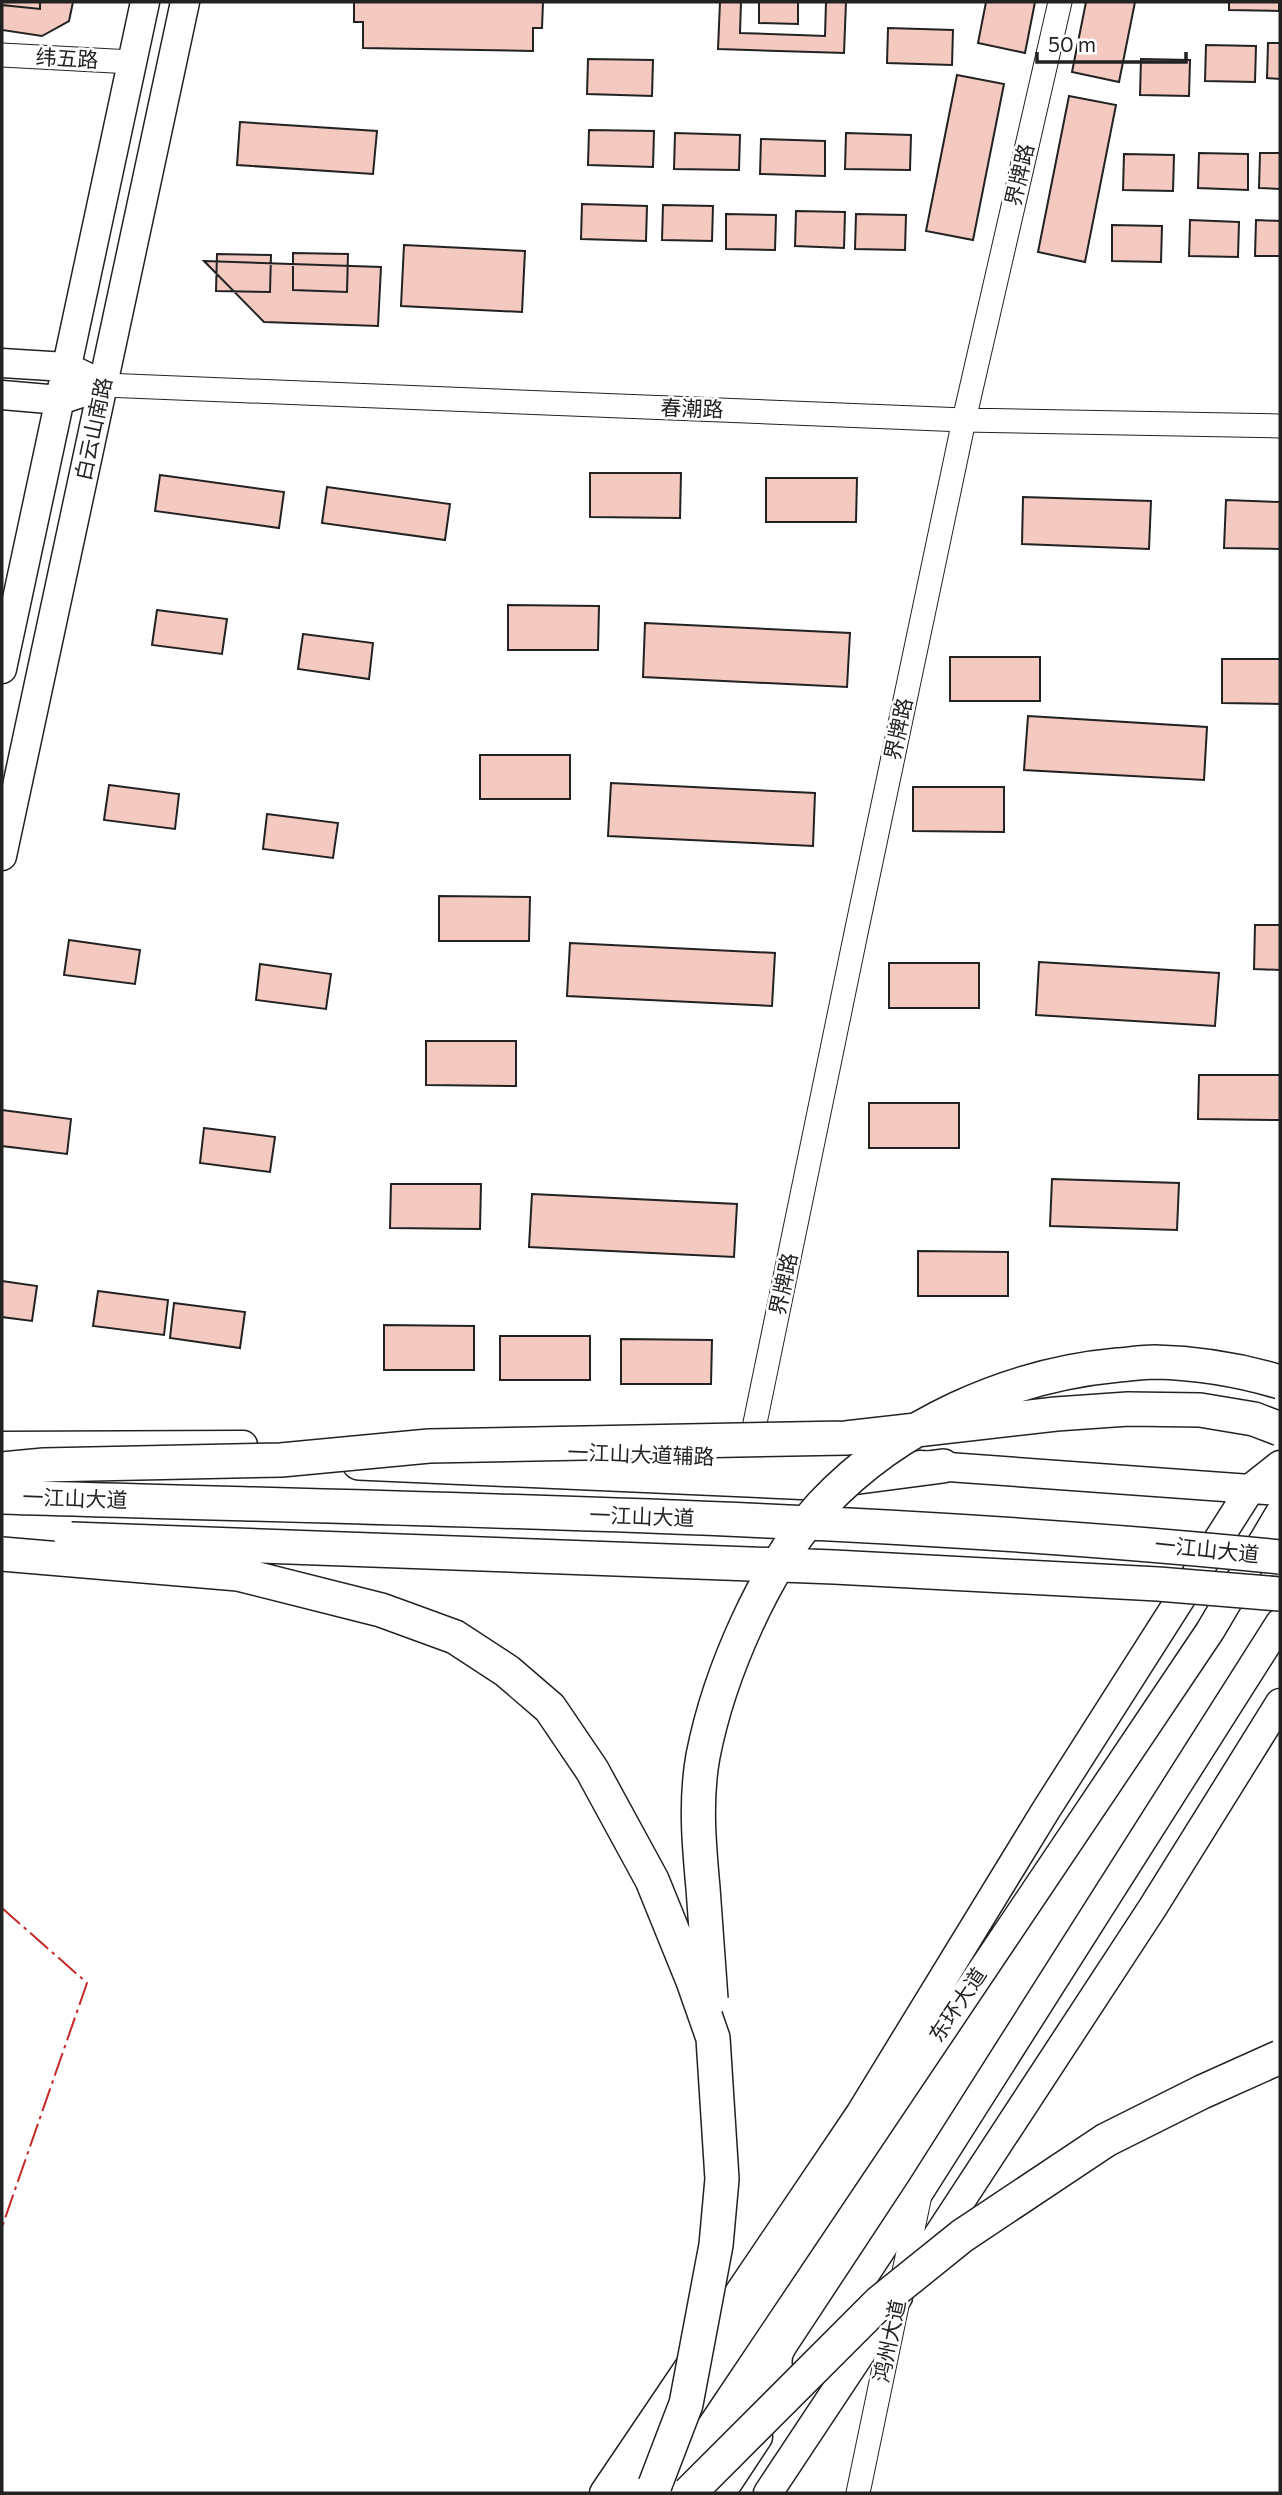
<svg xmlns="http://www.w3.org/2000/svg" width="1282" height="2495" font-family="Commissioner,'Noto Sans SC',sans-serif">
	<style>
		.building { fill: #f3c9c0; stroke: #222; stroke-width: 2 }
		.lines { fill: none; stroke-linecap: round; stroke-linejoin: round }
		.minor-casing { stroke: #222; stroke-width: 25 }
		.major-casing { stroke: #222; stroke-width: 31 }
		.highway-casing { stroke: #222; stroke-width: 36 }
		.minor { stroke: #fff; stroke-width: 23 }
		.major { stroke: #fff; stroke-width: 28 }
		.highway { stroke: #fff; stroke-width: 33 }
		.highway-bridge-casing { stroke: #222; stroke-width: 36; stroke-linecap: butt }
		.highway-bridge { stroke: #fff; stroke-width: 33 }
		.power { stroke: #c62828; stroke-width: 2; stroke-dasharray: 24 5 3.5 5; stroke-linecap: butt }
		.labels { text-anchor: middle; stroke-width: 5; stroke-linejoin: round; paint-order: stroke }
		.street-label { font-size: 21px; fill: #222; stroke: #fff }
	</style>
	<rect width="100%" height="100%" fill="#fff"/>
	<!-- building -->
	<path class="building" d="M 2,2 L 40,2 L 40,9 L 2,5 Z
		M 2,2 L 73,2 L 69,21 L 42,36 L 2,30 Z
		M 354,2 L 543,2 L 542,28 L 533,28 L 533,51 L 363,48 L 363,22 L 354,22 Z
		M 720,2 L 741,2 L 740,33 L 825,36 L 826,2 L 846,2 L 844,53 L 718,49 Z
		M 759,2 L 798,2 L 798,24 L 759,23 Z
		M 986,2 L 1035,2 L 1025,53 L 978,43 Z
		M 1086,2 L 1135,2 L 1119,82 L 1072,72 Z
		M 1229,2 L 1279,2 L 1279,11 L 1229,10 Z
		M 888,28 L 953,30 L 952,65 L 887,63 Z
		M 1268,43 L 1280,43 L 1280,79 L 1267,78 Z
		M 1206,45 L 1256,46 L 1255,82 L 1205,81 Z
		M 588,59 L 653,60 L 652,96 L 587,94 Z
		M 1141,59 L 1190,60 L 1189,96 L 1140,95 Z
		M 957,75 L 1004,84 L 973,240 L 926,231 Z
		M 1069,96 L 1116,105 L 1085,262 L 1038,252 Z
		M 240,122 L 377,131 L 373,174 L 237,165 Z
		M 589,130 L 654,131 L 653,167 L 588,165 Z
		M 675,133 L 740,135 L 739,170 L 674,169 Z
		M 846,133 L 911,135 L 910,170 L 845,169 Z
		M 761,139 L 825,141 L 825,176 L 760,174 Z
		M 1199,153 L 1248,154 L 1248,190 L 1198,188 Z
		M 1260,153 L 1280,153 L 1280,189 L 1259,188 Z
		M 1124,154 L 1174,155 L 1173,191 L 1123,190 Z
		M 582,204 L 647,206 L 646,241 L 581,239 Z
		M 663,205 L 713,206 L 712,241 L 662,240 Z
		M 796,211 L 845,212 L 844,248 L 795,246 Z
		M 726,214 L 776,215 L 775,250 L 726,249 Z
		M 856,214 L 906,215 L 905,250 L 855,249 Z
		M 1190,220 L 1239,222 L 1238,257 L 1189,256 Z
		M 1256,220 L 1280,221 L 1280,256 L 1255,256 Z
		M 1112,225 L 1162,226 L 1161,262 L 1112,261 Z
		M 404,245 L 525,251 L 522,312 L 401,306 Z
		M 293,253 L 348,254 L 347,292 L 293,290 Z
		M 217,254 L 271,255 L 270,292 L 216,291 Z
		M 204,261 L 381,267 L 378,326 L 264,322 Z
		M 590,473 L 681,473 L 680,518 L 590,517 Z
		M 160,475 L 284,492 L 279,528 L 155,511 Z
		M 766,478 L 857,478 L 856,522 L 766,522 Z
		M 327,487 L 450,504 L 445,540 L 322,523 Z
		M 1023,497 L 1151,501 L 1149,549 L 1022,544 Z
		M 1226,500 L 1280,502 L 1280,549 L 1224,548 Z
		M 508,605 L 599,606 L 598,650 L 508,650 Z
		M 157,610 L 227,619 L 222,654 L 152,645 Z
		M 645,623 L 850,633 L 847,687 L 643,677 Z
		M 303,634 L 373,643 L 369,679 L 298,669 Z
		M 950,657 L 1040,657 L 1040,701 L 950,701 Z
		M 1222,659 L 1280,659 L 1280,704 L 1222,703 Z
		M 1028,716 L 1207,727 L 1204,780 L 1024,770 Z
		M 480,755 L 570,755 L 570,799 L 480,799 Z
		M 611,783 L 815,793 L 813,846 L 608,836 Z
		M 109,785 L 179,794 L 175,829 L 104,820 Z
		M 913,787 L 1004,787 L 1004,832 L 913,831 Z
		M 267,814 L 338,823 L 333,858 L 263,849 Z
		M 439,896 L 530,897 L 529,941 L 439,941 Z
		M 1255,925 L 1280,925 L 1280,970 L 1254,969 Z
		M 69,940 L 140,950 L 135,984 L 64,975 Z
		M 570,943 L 775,953 L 772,1006 L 567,996 Z
		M 1039,962 L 1219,973 L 1215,1026 L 1036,1015 Z
		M 889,963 L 979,963 L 979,1008 L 889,1008 Z
		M 260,964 L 331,974 L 326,1009 L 256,1000 Z
		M 426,1041 L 516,1041 L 516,1086 L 426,1085 Z
		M 1199,1075 L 1280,1075 L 1280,1120 L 1198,1119 Z
		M 869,1103 L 959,1103 L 959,1148 L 869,1148 Z
		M 2,1110 L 71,1119 L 67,1154 L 2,1146 Z
		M 204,1128 L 275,1137 L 270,1172 L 200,1163 Z
		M 1052,1179 L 1179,1183 L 1177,1230 L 1050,1226 Z
		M 391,1184 L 481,1184 L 480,1229 L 390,1228 Z
		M 532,1194 L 737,1204 L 734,1257 L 529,1247 Z
		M 918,1251 L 1008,1252 L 1008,1296 L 918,1296 Z
		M 2,1281 L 37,1286 L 32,1321 L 2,1317 Z
		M 98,1291 L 168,1300 L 164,1335 L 93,1326 Z
		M 174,1303 L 245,1312 L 240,1348 L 170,1338 Z
		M 384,1325 L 474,1326 L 474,1370 L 384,1370 Z
		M 500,1336 L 590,1336 L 590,1380 L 500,1380 Z
		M 621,1339 L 712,1340 L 711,1384 L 621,1384 Z"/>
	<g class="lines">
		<!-- minor casing -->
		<g class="minor-casing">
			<path id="minor" d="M 2,55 L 132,62
				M 104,385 L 964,420 L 1280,426
				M 749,1452 L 856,933 L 964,420 L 1060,2
				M 858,2493 L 920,2195"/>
		</g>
		<!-- major casing -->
		<g class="major-casing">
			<path id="major" d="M 2,363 L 66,367 L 104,385
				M 2,395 L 60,400 L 78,394
				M 2,669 L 145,2
				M 2,856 L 185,2
				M 2,1446 L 243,1445
				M 672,1456 L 879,1463
				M 920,1465 L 1280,1491
				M 920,2263 L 1153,1907 L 1280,1703
				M 807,2362 L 921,2189 L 1280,1623
				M 687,2410 L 1210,1631 L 1280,1513
				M 604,2493 L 860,2114 L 1046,1810 L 1251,1488 L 1280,1465
				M 630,2493 L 660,2449
				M 721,2493 L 758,2437
				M 768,2493 L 898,2297"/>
		</g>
		<!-- highway casing -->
		<g class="highway-casing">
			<path id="highway" d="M 359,1463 L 813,1483 L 943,1466"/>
		</g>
		<!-- minor -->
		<use href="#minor" class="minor"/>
		<!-- major -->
		<use href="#major" class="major"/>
		<!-- highway -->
		<use href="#highway" class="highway"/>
		<!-- highway-bridge casing -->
		<g class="highway-bridge-casing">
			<path id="highway-bridge" d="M 2,1469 L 44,1465 L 281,1460 L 429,1446 L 846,1438 L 1056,1414 L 1128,1409 L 1200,1410 L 1254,1419 L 1280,1429
				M 2,1497 C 428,1510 856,1514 1280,1557
				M 71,1539 L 834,1567 L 1158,1584 L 1280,1594
				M 2,1554 L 238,1574 L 381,1610 L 455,1637 L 507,1671 L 550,1708 L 592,1770 L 652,1880 L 693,1981 L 713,2038 L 722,2179 L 716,2245 L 686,2404 L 655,2485
				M 711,1999 C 708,1962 706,1925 703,1888 C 699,1845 695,1800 703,1756 C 719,1674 765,1567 822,1505 C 898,1424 1009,1375 1118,1365 C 1130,1364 1143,1362 1155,1362 C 1197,1363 1240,1370 1280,1382
				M 689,2493 L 880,2302 L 962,2236 L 1106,2140 L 1202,2092 L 1280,2057"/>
		</g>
		<!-- highway-bridge -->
		<use href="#highway-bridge" class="highway-bridge"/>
		<!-- power -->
		<path class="power" d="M 2,1908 L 87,1983 L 2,2227"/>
	</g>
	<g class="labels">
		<!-- street labels -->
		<g class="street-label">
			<text transform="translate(67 59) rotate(3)" y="7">纬五路</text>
			<text transform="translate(1020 175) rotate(-77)" y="7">界牌路</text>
			<text transform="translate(692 409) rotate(2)" y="7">春潮路</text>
			<text transform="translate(94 429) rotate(-78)" y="7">白云山南路</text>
			<text transform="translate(899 729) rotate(-78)" y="7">界牌路</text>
			<text transform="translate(784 1284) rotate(-78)" y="7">界牌路</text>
			<text transform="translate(641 1455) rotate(2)" y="7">一江山大道辅路</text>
			<text transform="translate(75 1499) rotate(2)" y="7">一江山大道</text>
			<text transform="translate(642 1517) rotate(2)" y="7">一江山大道</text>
			<text transform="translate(1207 1550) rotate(6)" y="7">一江山大道</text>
			<text transform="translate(958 2005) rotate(-56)" y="7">东环大道</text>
			<text transform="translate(890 2341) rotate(-78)" y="7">鸿州大道</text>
		</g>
	</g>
	<!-- border -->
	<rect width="1282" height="2495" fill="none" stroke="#222222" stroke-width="7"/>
	<!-- scale -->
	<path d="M1037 52v10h149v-10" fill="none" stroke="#222222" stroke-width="3.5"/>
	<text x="1048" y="52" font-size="21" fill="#222222" stroke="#ffffff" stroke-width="5" paint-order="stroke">50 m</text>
</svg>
